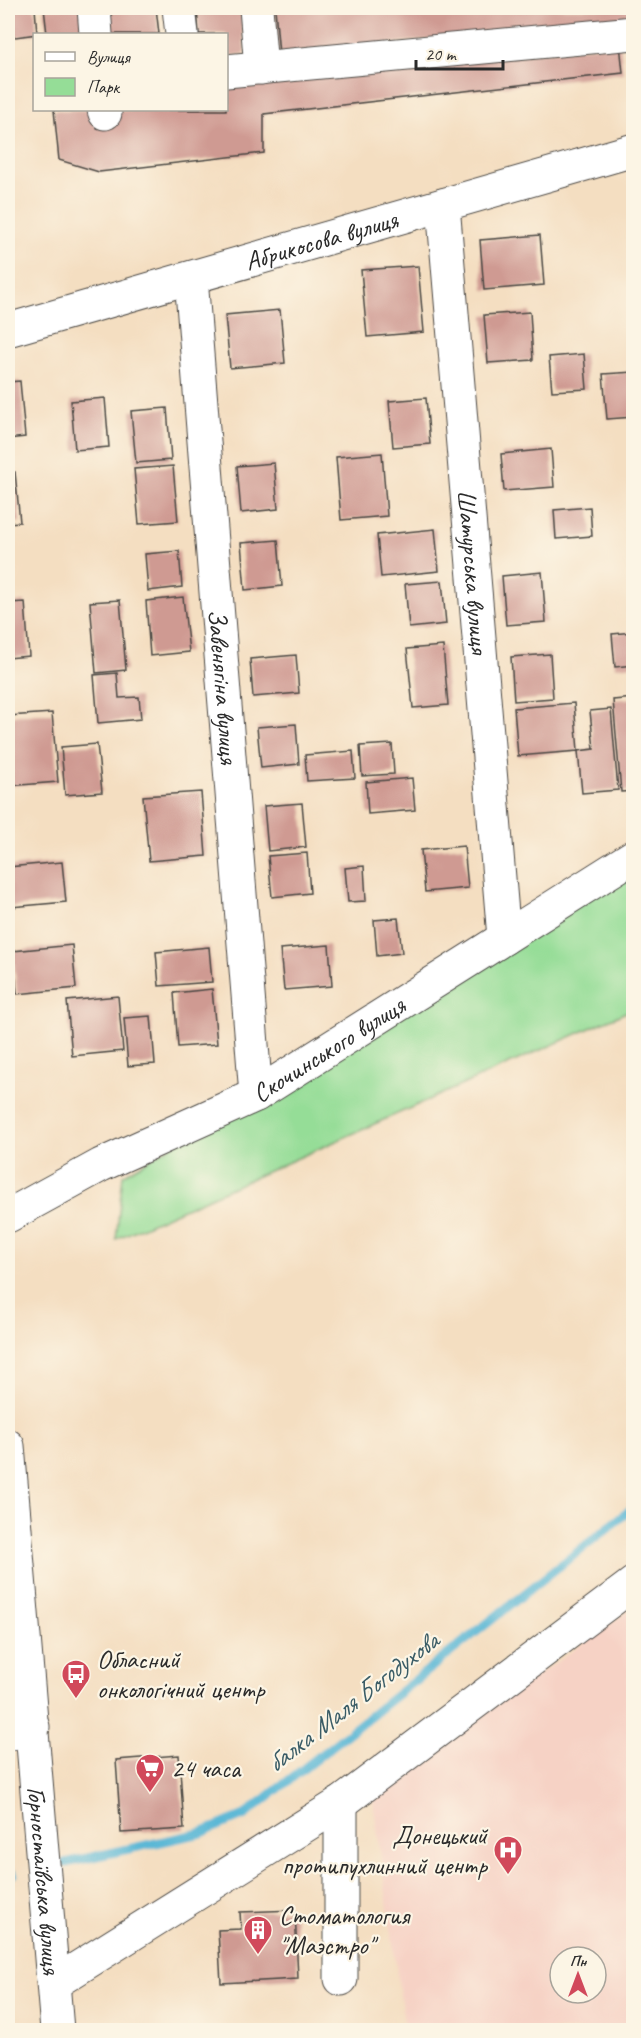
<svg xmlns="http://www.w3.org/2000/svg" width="641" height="2038" font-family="Caveat,sans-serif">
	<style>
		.built { fill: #f6d2c5; fill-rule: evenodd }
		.green { fill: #95dd97; stroke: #608461; stroke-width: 1.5 }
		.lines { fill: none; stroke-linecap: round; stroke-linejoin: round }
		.stream { stroke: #57b6d5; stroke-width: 9 }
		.building { fill: #cf9a92 }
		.minor-casing { stroke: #494642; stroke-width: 35 }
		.major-casing { stroke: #494642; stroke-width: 35 }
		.minor { stroke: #fff; stroke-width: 33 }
		.major { stroke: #fff; stroke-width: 33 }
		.labels { text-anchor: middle; stroke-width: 4.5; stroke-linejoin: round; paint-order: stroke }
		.street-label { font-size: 26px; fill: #2b2b2b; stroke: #fcf5e5 }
		.poi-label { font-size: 26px; fill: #2b2b2b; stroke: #fcf5e5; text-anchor: start }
		.water-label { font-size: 27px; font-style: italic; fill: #3a5c66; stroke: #fcf5e5 }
	</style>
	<rect width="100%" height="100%" fill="#fcf5e5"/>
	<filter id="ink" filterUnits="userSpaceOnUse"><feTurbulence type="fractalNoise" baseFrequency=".0167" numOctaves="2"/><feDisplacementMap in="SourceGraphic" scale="12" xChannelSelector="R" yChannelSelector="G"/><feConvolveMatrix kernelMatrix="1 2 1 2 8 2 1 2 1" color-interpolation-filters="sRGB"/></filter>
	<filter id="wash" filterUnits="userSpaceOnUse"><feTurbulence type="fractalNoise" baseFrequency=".008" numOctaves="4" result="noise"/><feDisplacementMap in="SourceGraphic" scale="24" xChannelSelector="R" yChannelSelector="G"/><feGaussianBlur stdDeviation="1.35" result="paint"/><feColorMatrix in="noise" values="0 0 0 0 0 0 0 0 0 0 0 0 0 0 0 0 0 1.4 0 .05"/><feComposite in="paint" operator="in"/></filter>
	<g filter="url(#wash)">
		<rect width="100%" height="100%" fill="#f4dec1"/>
		<!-- built -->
		<path class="built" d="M 633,1608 L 633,2030 L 405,2030 L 372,1793 ZM 560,1957 L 596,1957 L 596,1993 L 560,1993 Z"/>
		<!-- green -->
		<path class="green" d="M 633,866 L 633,1009 L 116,1239 L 123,1175 Z"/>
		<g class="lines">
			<!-- stream -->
			<path class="stream" d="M 65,1863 L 201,1833 L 245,1815 L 634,1507
				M 8,1875 L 13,1874"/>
		</g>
		<g id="blocks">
			<!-- building -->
			<path class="building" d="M 8,8 L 35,8 L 37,34 L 8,38 Z
				M 44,8 L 83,8 L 86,34 L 47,34 Z
				M 107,8 L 156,8 L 159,34 L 110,34 Z
				M 197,8 L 241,8 L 245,54 L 226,56 L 226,34 L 199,34 Z
				M 275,8 L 634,8 L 634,20 L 279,54 Z
				M 620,44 L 623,73 L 264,114 L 264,153 L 99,172 L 59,160 L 54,110 L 226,110 L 226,85 Z
				M 540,235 L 544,285 L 484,290 L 480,240 Z
				M 418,266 L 424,332 L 367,337 L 361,270 Z
				M 280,310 L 285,363 L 230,368 L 225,315 Z
				M 530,312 L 533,360 L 488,363 L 484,315 Z
				M 584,354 L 587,389 L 552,391 L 549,357 Z
				M 634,372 L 634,417 L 607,419 L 603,374 Z
				M 20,381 L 25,437 L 8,439 L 8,382 Z
				M 105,398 L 109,447 L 75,450 L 71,401 Z
				M 426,398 L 430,444 L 393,447 L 389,401 Z
				M 167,408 L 171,460 L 136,463 L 131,411 Z
				M 551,449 L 554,487 L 504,491 L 501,454 Z
				M 382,453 L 387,516 L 341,520 L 336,457 Z
				M 274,463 L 278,509 L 241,513 L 237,466 Z
				M 173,466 L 178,521 L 139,524 L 134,469 Z
				M 8,472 L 15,472 L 20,522 L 8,523 Z
				M 590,507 L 592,536 L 556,539 L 554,510 Z
				M 435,529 L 439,571 L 381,577 L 377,535 Z
				M 278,540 L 282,586 L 245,590 L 241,543 Z
				M 179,551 L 182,587 L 148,591 L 145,554 Z
				M 542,572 L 546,622 L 506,625 L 502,576 Z
				M 442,581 L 446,624 L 409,628 L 405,584 Z
				M 183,597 L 189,652 L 150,656 L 146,601 Z
				M 120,600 L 126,670 L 96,673 L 90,602 Z
				M 25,602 L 29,656 L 8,658 L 8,603 Z
				M 634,632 L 634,665 L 615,667 L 612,634 Z
				M 443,646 L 448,705 L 413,708 L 407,649 Z
				M 550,654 L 553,698 L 514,701 L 511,657 Z
				M 296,655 L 299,693 L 253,697 L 250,659 Z
				M 117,673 L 119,698 L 139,697 L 141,719 L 98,723 L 94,675 Z
				M 634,698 L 634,791 L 621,792 L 613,700 Z
				M 574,703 L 578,751 L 518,756 L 514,708 Z
				M 611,709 L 618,790 L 582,793 L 578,751 L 594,749 L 590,711 Z
				M 52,713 L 58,782 L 8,786 L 8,716 Z
				M 296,724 L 299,764 L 261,768 L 257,727 Z
				M 97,744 L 102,792 L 65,795 L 61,747 Z
				M 392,744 L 394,774 L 362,776 L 360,746 Z
				M 353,751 L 355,778 L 307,781 L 305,755 Z
				M 412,778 L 415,810 L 368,814 L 366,782 Z
				M 201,792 L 206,856 L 149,861 L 143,796 Z
				M 302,803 L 306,847 L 268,851 L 264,806 Z
				M 464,846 L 468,888 L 425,892 L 421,850 Z
				M 307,853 L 310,893 L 272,897 L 268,856 Z
				M 62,862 L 66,902 L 11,907 L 8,867 Z
				M 364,866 L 366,901 L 348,902 L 345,868 Z
				M 398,918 L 402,953 L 377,956 L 374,920 Z
				M 72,945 L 76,988 L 17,994 L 13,951 Z
				M 329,945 L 332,986 L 284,990 L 280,949 Z
				M 209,947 L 212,982 L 159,986 L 156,952 Z
				M 212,989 L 217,1044 L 178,1047 L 174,993 Z
				M 118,996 L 123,1051 L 72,1056 L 67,1001 Z
				M 151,1016 L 155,1064 L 128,1066 L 124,1018 Z
				M 179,1755 L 184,1829 L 121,1833 L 116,1760 Z
				M 295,1910 L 298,1979 L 221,1983 L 218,1930 L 241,1929 L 240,1912 Z"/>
		</g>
	</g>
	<g filter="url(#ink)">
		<use href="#blocks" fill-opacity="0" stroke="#494642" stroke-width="1.5"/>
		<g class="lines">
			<!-- minor casing -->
			<g class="minor-casing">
				<g id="minor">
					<path d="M 94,8 L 96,34"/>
					<path d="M 179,8 L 182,34"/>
					<path d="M 256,8 L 261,68"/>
					<path d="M 226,71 L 634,33"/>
					<path d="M 104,110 L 105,113"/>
					<path id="s1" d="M 443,205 L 504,938"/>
					<path id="s2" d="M 191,278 L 256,1095"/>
					<path id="s3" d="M 8,330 L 634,150"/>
					<path id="s4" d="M 8,1216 L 101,1165 L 256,1095 L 634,856"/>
					<path d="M 8,1734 L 33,1727"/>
					<path d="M 341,1803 L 341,1979"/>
					<path d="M 54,1983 L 341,1803 L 634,1583"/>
				</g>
			</g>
			<!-- major casing -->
			<g class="major-casing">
				<g id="major">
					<path id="s5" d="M 8,1446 L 57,2030"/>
				</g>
			</g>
			<!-- minor -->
			<use href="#minor" class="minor"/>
			<!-- major -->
			<use href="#major" class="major"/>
		</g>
	</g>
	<!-- icons -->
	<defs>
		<g id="bus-pin" transform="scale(1.5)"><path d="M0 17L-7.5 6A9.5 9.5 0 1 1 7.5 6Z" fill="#d1495b" stroke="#fcf5e5"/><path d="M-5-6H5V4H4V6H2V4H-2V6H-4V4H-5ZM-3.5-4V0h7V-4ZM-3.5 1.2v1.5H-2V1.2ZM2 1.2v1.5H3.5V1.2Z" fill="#fff"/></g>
		<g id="supermarket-pin" transform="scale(1.5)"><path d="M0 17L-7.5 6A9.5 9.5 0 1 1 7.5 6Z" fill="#d1495b" stroke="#fcf5e5"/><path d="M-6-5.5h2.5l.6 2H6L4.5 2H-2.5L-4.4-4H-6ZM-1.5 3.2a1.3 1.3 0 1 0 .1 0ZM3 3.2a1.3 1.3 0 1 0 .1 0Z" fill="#fff"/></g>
		<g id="hospital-pin" transform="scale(1.5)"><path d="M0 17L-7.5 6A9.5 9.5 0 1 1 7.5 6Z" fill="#d1495b" stroke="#fcf5e5"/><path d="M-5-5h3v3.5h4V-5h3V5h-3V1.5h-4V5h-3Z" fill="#fff"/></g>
		<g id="building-pin" transform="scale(1.5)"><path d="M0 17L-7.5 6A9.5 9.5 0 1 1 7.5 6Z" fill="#d1495b" stroke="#fcf5e5"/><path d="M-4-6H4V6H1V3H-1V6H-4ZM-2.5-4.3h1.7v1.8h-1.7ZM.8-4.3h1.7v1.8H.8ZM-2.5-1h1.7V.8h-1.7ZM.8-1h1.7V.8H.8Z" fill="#fff"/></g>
	</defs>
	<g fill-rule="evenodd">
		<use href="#bus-pin" x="76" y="1674"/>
		<use href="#supermarket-pin" x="150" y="1768"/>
		<use href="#hospital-pin" x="508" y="1850"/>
		<use href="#building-pin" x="258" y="1930"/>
	</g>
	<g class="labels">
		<!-- street labels -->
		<g class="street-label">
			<text dy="9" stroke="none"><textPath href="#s3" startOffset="326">Абрикосова вулиця</textPath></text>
			<text dy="9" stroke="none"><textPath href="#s1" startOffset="368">Шатурська вулиця</textPath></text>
			<text dy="9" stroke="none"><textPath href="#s2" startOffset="410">Завенягіна вулиця</textPath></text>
			<text dy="9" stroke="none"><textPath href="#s4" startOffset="362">Скочинського вулиця</textPath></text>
			<text dy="9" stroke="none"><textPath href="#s5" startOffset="436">Горностаївська вулиця</textPath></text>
		</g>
		<!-- poi labels -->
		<g class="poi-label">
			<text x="97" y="1668">Обласний<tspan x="97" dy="30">онкологічний центр</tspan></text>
			<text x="171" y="1777">24 часа</text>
			<text x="487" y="1844" text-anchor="end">Донецький<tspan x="487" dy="30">протипухлинний центр</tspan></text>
			<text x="279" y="1924">Стоматология<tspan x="279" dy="30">"Маэстро"</tspan></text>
		</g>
		<!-- water labels -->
		<g class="water-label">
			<text transform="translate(352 1702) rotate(-38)" y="9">балка Маля Богодухова</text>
		</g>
	</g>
	<!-- margin -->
	<rect width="641" height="2038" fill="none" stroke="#fcf5e5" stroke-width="30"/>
	<!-- legend -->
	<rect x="33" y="33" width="195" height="78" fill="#fcf5e5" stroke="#a8a49b" stroke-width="1.5"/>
	<rect x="45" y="52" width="30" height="9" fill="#ffffff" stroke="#a8a49b" stroke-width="1.5"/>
	<text x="87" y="63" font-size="18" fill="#2b2b2b">Вулиця</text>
	<rect x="45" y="78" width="30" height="18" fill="#95dd97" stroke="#a8a49b" stroke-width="1.5"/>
	<text x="87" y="93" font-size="18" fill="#2b2b2b">Парк</text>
	<!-- north arrow -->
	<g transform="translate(578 1975)"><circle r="28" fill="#fcf5e5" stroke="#a8a49b" stroke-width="1.5"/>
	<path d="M0-4.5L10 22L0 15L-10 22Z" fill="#d1495b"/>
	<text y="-9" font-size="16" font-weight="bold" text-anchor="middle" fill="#2b2b2b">Пн</text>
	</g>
	<!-- scale -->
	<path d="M416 60v9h87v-9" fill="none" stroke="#2b2b2b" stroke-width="3"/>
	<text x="425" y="60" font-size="18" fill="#2b2b2b" stroke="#fcf5e5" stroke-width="4.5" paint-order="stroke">20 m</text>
</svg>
